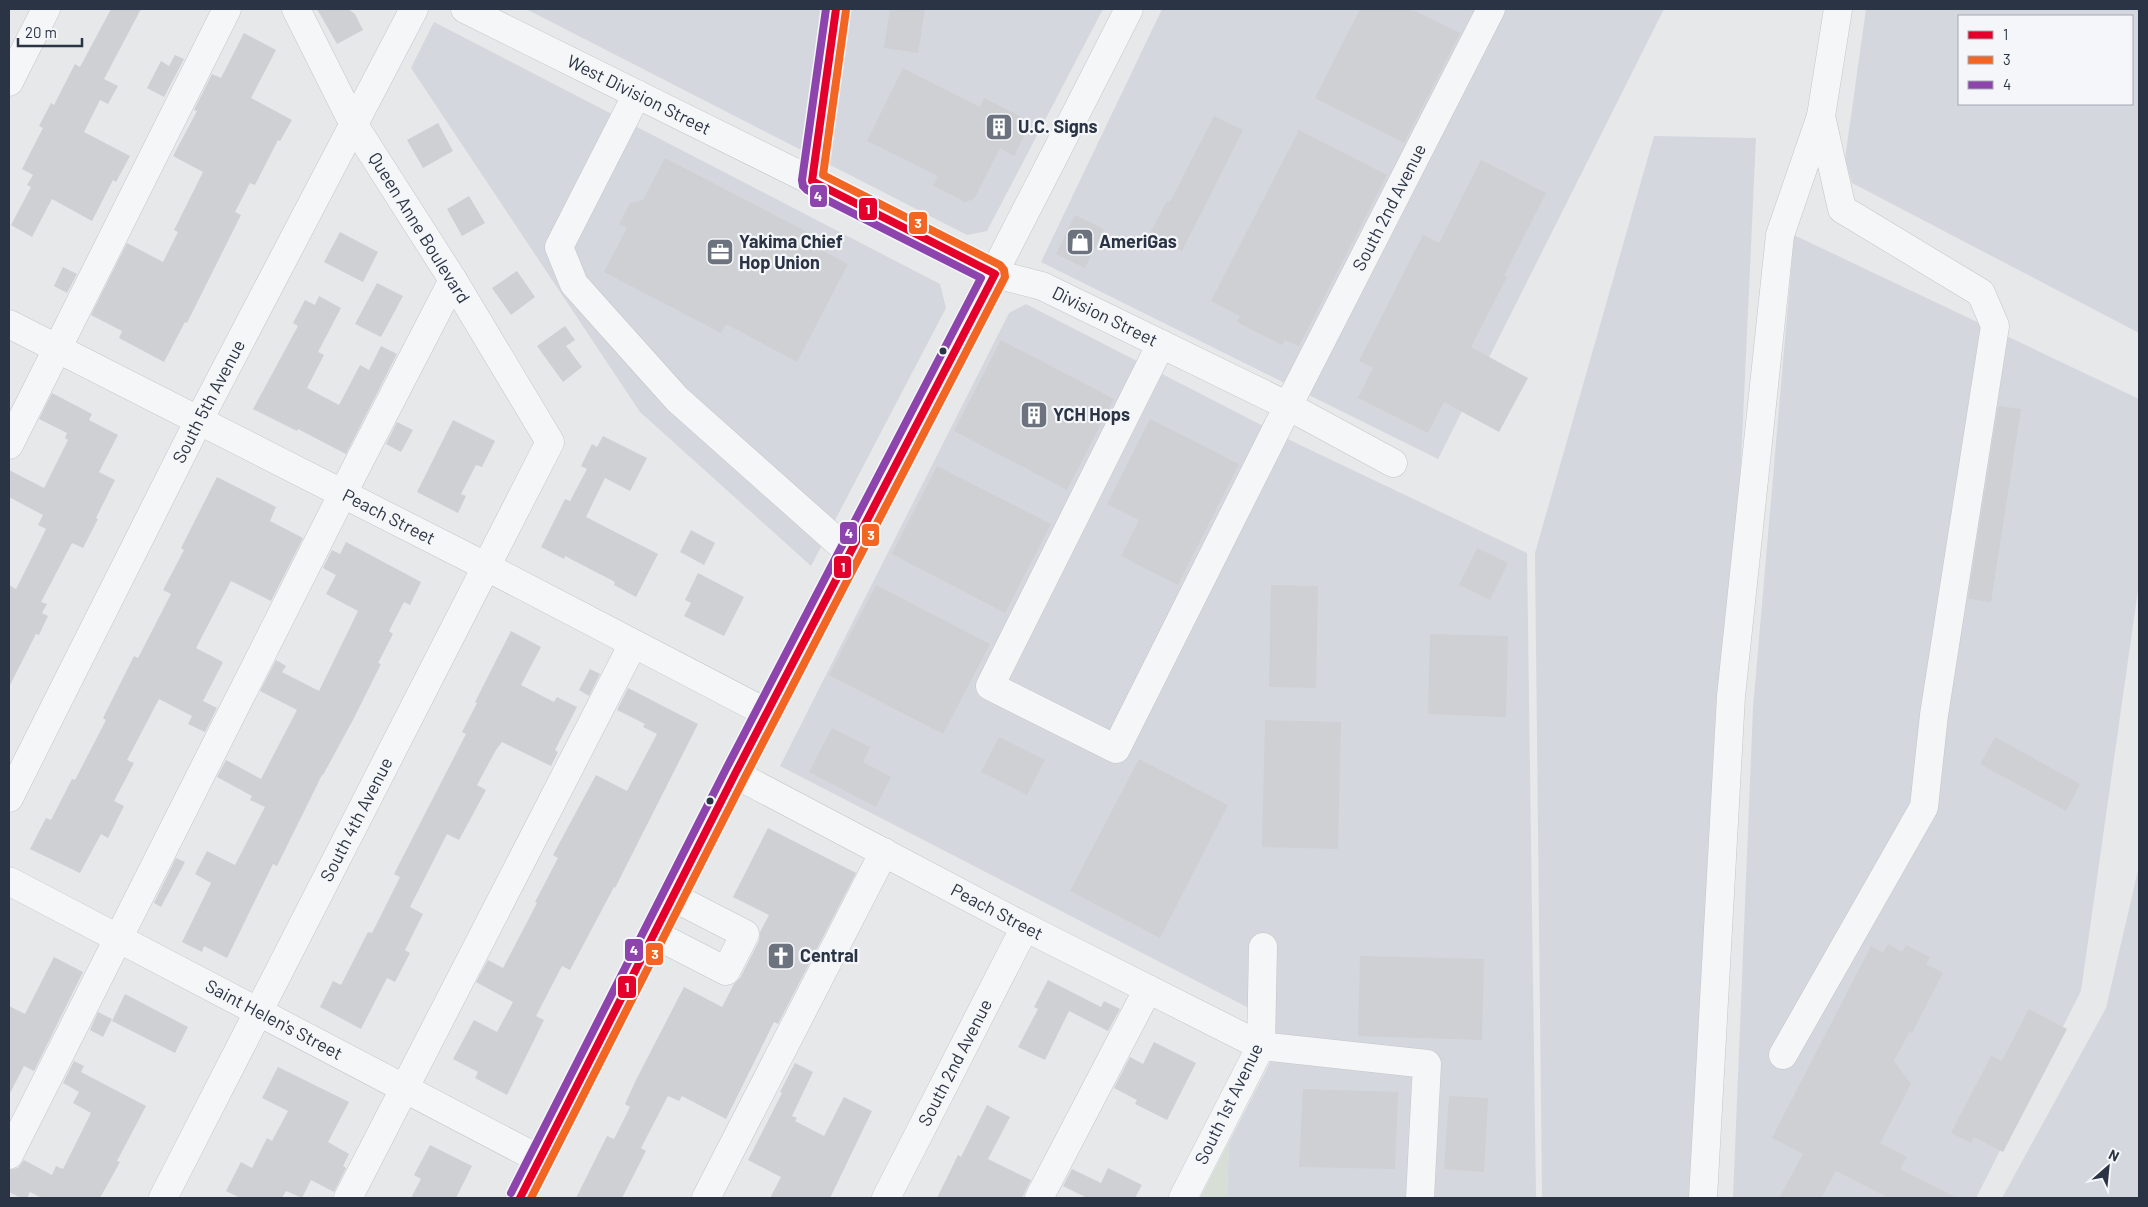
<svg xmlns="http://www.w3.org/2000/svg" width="2148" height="1207" font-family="Barlow,sans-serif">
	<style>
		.built { fill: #d4d7dd; fill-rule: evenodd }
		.green { fill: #d6ded6 }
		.building { fill: #ced0d3 }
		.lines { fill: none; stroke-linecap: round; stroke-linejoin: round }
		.minor-casing { stroke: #c4c6c8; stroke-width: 29 }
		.minor { stroke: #f5f6f7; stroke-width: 28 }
		.bus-1-casing { stroke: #f4f6f9; stroke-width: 11 }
		.bus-2-casing { stroke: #f4f6f9; stroke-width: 11 }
		.bus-3-casing { stroke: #f4f6f9; stroke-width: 11 }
		.bus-1 { stroke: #e4002b; stroke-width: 8 }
		.bus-2 { stroke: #f26522; stroke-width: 8 }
		.bus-3 { stroke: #8e44ad; stroke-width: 8 }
		.bus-dot { fill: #2b3445; stroke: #f4f6f9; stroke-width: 2 }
		.labels { text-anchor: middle; stroke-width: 4.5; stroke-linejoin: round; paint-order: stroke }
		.street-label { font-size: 18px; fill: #2b3445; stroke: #f4f6f9 }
		.poi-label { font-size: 18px; font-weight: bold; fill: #2b3445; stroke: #f4f6f9; text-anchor: start }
		.line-badge { stroke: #f4f6f9; stroke-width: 2 }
		.badge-label { font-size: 14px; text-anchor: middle; font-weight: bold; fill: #fff }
	</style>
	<rect width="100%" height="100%" fill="#e6e8ea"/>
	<!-- built -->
	<path class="built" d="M 526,9 L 1103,9 L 987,231 L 967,235 Z
		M 1162,9 L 1664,9 L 1438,459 L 1041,262 Z
		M 1866,9 L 2139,9 L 2139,333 L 1852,183 L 1845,159 ZM 1959,16 L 2132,16 L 2132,104 L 1959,104 Z
		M 434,22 L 940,284 L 946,308 L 811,566 L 640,412 L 411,68 Z
		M 1654,136 L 1756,138 L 1707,1198 L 1542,1198 L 1535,553 Z
		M 1794,235 L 2139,399 L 2139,583 L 2081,991 L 1976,1198 L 1733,1198 L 1753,708 Z
		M 1026,304 L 1300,445 L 1527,553 L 1536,1198 L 1227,1198 L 1229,1142 L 1271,1061 L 1272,1020 L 780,766 L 1009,313 Z
		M 2139,866 L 2139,1198 L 2002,1198 L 2106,1008 Z"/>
	<!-- green -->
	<path class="green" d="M 1229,1142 L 1227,1198 L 1200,1198 Z"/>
	<!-- building -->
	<path class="building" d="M 111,9 L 141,9 L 104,79 L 118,86 L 108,104 L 100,100 L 84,132 L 130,156 L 116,182 L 113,180 L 92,221 L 52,199 L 32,237 L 11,225 L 31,187 L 27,185 L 33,175 L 22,169 L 43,128 L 39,126 L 51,103 L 54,105 L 75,64 L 80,67 Z
		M 317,9 L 348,9 L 355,14 L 363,30 L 337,44 Z
		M 890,9 L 925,9 L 918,53 L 884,48 Z
		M 1360,9 L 1411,9 L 1460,33 L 1404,143 L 1315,98 Z
		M 244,33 L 276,50 L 251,98 L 292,120 L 280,141 L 278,140 L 255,185 L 250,183 L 235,212 L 241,215 L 187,323 L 185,322 L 164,362 L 119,338 L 122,331 L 91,315 L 127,243 L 163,262 L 178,232 L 174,230 L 203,172 L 173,156 L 197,111 L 194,110 L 212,74 L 221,78 Z
		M 175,55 L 184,59 L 164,97 L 147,88 L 161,61 L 169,66 Z
		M 903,68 L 980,107 L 984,98 L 1031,122 L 1014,156 L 1000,148 L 974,199 L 965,202 L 933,186 L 938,176 L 867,141 Z
		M 1214,116 L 1243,130 L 1182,251 L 1149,235 L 1167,201 L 1170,202 Z
		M 438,123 L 453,151 L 423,168 L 407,140 Z
		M 1299,130 L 1387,175 L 1299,346 L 1285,340 L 1282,345 L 1237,322 L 1240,316 L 1211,301 Z
		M 665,158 L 809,233 L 804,241 L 848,264 L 797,362 L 726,324 L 721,333 L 604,272 L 627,228 L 619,224 L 630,203 L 643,200 Z
		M 1481,160 L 1546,193 L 1504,276 L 1507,277 L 1471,347 L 1528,378 L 1499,432 L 1444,402 L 1428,433 L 1358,398 L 1373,368 L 1359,361 L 1423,235 L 1439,243 Z
		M 469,196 L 485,223 L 462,236 L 447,209 Z
		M 1075,215 L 1104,229 L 1085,268 L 1056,254 Z
		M 340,232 L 378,252 L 363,282 L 324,262 Z
		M 63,267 L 77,274 L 67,293 L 54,286 Z
		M 517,271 L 535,297 L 511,315 L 492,288 Z
		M 377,283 L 403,296 L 381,337 L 355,324 Z
		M 319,296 L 341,308 L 318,352 L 324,355 L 307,388 L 339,405 L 360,365 L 369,370 L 381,346 L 397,354 L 346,454 L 298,429 L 297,431 L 253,409 L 298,326 L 293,323 L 305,300 L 315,305 Z
		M 565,326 L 575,340 L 566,346 L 582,367 L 563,382 L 537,346 Z
		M 1001,340 L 1114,399 L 1067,490 L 954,431 Z
		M 52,393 L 92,414 L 89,420 L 118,435 L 99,472 L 115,480 L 96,518 L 98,519 L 83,548 L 72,543 L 41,602 L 47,604 L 42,613 L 48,616 L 39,635 L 36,634 L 9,687 L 9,585 L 16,589 L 46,529 L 38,525 L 43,515 L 9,497 L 9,470 L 44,488 L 68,440 L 65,438 L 67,433 L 39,419 Z
		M 1998,406 L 2021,409 L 1991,602 L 1968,599 Z
		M 1150,419 L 1239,464 L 1178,585 L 1121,556 L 1139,520 L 1107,504 Z
		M 453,420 L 495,441 L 482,467 L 476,465 L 461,494 L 466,496 L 458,513 L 417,492 Z
		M 397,422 L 413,430 L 401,452 L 386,444 Z
		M 603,436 L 647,458 L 630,491 L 605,478 L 586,517 L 658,554 L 636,597 L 614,585 L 615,582 L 565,556 L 564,559 L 541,547 L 565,499 L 570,501 L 587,469 L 581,466 L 592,444 L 597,447 Z
		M 937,466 L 1051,524 L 1005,613 L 892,554 Z
		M 217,477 L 276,507 L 270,521 L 303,538 L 271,601 L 231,581 L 196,648 L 223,662 L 203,701 L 217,708 L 205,732 L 188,724 L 192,716 L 159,699 L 127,760 L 134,763 L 114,801 L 124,806 L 108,838 L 101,834 L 80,873 L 30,849 L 46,818 L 51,820 L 72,779 L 75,780 L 106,720 L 103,718 L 134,656 L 138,658 L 171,594 L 163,590 L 184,550 L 181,548 Z
		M 691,530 L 715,543 L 704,565 L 680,552 Z
		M 346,542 L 421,582 L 410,605 L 404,602 L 389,631 L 393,634 L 378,663 L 381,664 L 354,718 L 323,775 L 322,775 L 277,866 L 273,864 L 227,958 L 204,946 L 202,952 L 182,942 L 211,883 L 195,874 L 207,851 L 235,865 L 265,807 L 250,800 L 252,796 L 217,777 L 226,760 L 261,779 L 297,710 L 260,691 L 276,660 L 286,666 L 282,672 L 319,691 L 358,611 L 326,594 L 336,575 L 323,568 L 332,550 L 340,554 Z
		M 1477,548 L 1508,563 L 1490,600 L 1459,585 Z
		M 698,573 L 744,597 L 724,636 L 684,616 L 691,603 L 685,600 Z
		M 876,585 L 990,644 L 943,734 L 829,675 Z
		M 1271,585 L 1318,586 L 1316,688 L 1269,687 Z
		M 511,631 L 541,647 L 521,685 L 554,702 L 557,697 L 577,707 L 555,750 L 558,752 L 551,766 L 502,742 L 496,750 L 477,785 L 486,790 L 459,840 L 447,834 L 410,907 L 423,914 L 405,950 L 410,953 L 395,982 L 387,978 L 361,1029 L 320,1007 L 333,981 L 341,985 L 368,932 L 372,933 L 400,877 L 394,874 L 466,734 L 462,732 L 477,703 L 475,702 Z
		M 1430,634 L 1508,636 L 1506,717 L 1428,714 Z
		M 590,669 L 600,674 L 589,696 L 579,690 Z
		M 628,688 L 698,724 L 615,888 L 614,887 L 570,970 L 562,966 L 536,1016 L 544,1020 L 507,1095 L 475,1078 L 478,1072 L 453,1059 L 474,1020 L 497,1032 L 513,1002 L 476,982 L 488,960 L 503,968 L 537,903 L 535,902 L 558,858 L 553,855 L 596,775 L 627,791 L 657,734 L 643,727 L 645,724 L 617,710 Z
		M 1265,720 L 1341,722 L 1338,849 L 1262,847 Z
		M 832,728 L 870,747 L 863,762 L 891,777 L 876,807 L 809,772 Z
		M 999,737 L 1045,760 L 1027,795 L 981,772 Z
		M 1995,737 L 2080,784 L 2066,811 L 1980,764 Z
		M 1139,759 L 1228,805 L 1160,938 L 1070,891 Z
		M 768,828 L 856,873 L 778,1024 L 774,1022 L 726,1119 L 682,1096 L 679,1101 L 668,1096 L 641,1148 L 646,1151 L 622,1198 L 576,1198 L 607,1136 L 614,1139 L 630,1107 L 625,1104 L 636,1080 L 684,987 L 722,1007 L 734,984 L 740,978 L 759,941 L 760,932 L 769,915 L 733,897 Z
		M 176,858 L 185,862 L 161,907 L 154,903 Z
		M 1888,944 L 1902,952 L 1906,945 L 1930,957 L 1926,964 L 1943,973 L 1912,1033 L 1910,1031 L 1894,1061 L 1911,1084 L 1880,1143 L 1907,1157 L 1900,1169 L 1957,1198 L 1889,1198 L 1836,1171 L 1821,1198 L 1779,1198 L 1803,1154 L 1772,1138 L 1871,946 L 1883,953 Z
		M 1360,956 L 1484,959 L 1482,1040 L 1358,1036 Z
		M 54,957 L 83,972 L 34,1071 L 24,1066 L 9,1095 L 9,1006 L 25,1014 Z
		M 1048,980 L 1101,1007 L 1104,1001 L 1120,1009 L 1108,1031 L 1069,1011 L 1045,1060 L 1018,1047 L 1038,1009 L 1034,1007 Z
		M 125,994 L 188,1027 L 175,1053 L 112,1021 Z
		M 2029,1009 L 2067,1029 L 2003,1152 L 1974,1137 L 1971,1143 L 1951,1133 L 1991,1056 L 2002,1061 Z
		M 98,1012 L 112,1019 L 103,1037 L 90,1030 Z
		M 1154,1042 L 1196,1063 L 1167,1120 L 1135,1104 L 1137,1100 L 1114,1088 L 1130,1057 L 1143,1064 Z
		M 74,1061 L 84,1066 L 81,1072 L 146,1106 L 117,1161 L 120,1162 L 100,1198 L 42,1198 L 30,1192 L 27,1198 L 21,1198 L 9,1192 L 9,1170 L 18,1168 L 24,1160 L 52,1175 L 56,1166 L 63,1169 L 91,1113 L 73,1103 L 79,1092 L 63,1083 Z
		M 795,1063 L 813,1072 L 792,1116 L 797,1118 L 795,1121 L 824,1136 L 844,1097 L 872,1111 L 830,1198 L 770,1198 L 781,1177 L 748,1160 L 782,1093 L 780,1092 Z
		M 278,1067 L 349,1102 L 328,1142 L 349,1154 L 343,1166 L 346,1168 L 334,1192 L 311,1180 L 302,1198 L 286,1191 L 282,1198 L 240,1198 L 226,1191 L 241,1162 L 252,1168 L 267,1138 L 272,1141 L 288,1111 L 262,1098 Z
		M 1303,1089 L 1398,1092 L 1395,1169 L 1299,1167 Z
		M 1449,1096 L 1488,1098 L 1484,1172 L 1444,1169 Z
		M 987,1105 L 1010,1117 L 988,1159 L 1031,1180 L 1022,1198 L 937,1198 L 958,1155 L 961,1157 Z
		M 430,1145 L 472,1166 L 456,1198 L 411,1198 L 421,1179 L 414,1175 Z
		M 1108,1168 L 1142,1185 L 1135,1198 L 1087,1198 L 1063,1186 L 1072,1169 L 1101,1183 Z"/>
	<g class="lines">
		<!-- minor casing -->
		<g class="minor-casing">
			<g id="minor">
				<path id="s1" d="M 465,9 L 812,181 L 995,274 L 1042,286 L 1288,406 L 1393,463"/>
				<path d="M 9,82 L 46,9"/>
				<path d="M 637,94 L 559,247 L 574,284 L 677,399 L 850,553"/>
				<path d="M 812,181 L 836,9"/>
				<path id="s2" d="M 9,324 L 485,566 L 767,713"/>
				<path id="s3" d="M 1161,344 L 990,686 L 1116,749 L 1288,406 L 1491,9"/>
				<path d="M 9,445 L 227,9"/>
				<path id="s4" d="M 735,774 L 1025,927 L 1261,1046 L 1427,1064 L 1420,1198"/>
				<path id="s5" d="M 9,798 L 199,420 L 414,9"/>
				<path id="s6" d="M 9,881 L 539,1159"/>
				<path d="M 654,934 L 726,971 L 745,934 L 673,897"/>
				<path d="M 1783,1055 L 1924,807 L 1934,715 L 1995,326 L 1981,293 L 1842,209 L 1821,116"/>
				<path d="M 9,1155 L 343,493 L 453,280"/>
				<path id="s7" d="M 163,1198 L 550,442 L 453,280 L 354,125 L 296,9"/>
				<path d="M 348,1198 L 633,644"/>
				<path d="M 520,1198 C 718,800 928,406 1129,9"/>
				<path d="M 706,1198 L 884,852"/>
				<path id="s8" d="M 886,1198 L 1025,927"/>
				<path d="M 1039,1198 L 1148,989"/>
				<path d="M 1183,1198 L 1261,1046 L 1263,947"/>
				<path d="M 1703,1198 L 1731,696 L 1780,235 L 1821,116 L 1838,9"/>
			</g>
		</g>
		<!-- minor -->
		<use href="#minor" class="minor"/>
		<!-- bus-1 casing -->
		<g class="bus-1-casing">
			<path id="bus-1" d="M 520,1198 L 735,774 L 995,274 L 812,181 L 836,9"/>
		</g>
		<!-- bus-2 casing -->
		<g class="bus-2-casing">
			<path id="bus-2" d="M 531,1198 L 744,779 L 1005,277 L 1004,270 L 1000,265 L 823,175 L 846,10"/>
		</g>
		<!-- bus-3 casing -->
		<g class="bus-3-casing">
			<path id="bus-3" d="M 511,1193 L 726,769 L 981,278 L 807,190 L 803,186 L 802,180 L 826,9"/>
		</g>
		<!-- bus-1 -->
		<use href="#bus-1" class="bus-1"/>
		<!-- bus-2 -->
		<use href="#bus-2" class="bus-2"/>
		<!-- bus-3 -->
		<use href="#bus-3" class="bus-3"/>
	</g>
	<!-- icons -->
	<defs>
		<g id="building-square" transform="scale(1.4375)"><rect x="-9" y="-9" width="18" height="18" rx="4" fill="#6c737f" stroke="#f4f6f9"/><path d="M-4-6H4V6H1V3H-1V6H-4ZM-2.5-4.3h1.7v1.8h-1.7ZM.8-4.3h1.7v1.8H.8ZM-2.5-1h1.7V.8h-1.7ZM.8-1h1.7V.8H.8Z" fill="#fff"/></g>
		<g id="shop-square" transform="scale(1.4375)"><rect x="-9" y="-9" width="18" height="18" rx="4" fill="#6c737f" stroke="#f4f6f9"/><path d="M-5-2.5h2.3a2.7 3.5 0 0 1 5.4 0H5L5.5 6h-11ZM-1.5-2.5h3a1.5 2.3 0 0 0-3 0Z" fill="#fff"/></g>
		<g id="office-square" transform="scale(1.4375)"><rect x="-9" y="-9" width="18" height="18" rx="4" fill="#6c737f" stroke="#f4f6f9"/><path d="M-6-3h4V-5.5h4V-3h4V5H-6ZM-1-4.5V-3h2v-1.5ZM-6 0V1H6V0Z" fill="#fff"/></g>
		<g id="church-square" transform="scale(1.4375)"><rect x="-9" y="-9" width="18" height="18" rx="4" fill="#6c737f" stroke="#f4f6f9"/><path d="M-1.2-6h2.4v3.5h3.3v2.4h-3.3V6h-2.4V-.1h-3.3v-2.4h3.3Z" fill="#fff"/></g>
	</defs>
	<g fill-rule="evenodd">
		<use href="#building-square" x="999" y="127"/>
		<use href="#shop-square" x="1080" y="242"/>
		<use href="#office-square" x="720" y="252"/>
		<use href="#building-square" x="1034" y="415"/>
		<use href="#church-square" x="781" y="956"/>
	</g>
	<!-- markers -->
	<g class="bus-dot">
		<circle cx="943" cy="351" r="4.5"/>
		<circle cx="710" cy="801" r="4.5"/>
	</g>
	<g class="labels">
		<!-- street labels -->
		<g class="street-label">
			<text dy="6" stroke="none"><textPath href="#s1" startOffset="194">West Division Street</textPath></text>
			<text dy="6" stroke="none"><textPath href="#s3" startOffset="1130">South 2nd Avenue</textPath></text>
			<text transform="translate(419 228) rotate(58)" y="6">Queen Anne Boulevard</text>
			<text dy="6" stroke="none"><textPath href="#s1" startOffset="711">Division Street</textPath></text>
			<text dy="6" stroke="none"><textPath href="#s5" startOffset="444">South 5th Avenue</textPath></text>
			<text dy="6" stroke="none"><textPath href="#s2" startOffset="426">Peach Street</textPath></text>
			<text dy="6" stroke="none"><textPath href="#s7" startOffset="425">South 4th Avenue</textPath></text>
			<text dy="6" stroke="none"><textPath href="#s4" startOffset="296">Peach Street</textPath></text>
			<text dy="6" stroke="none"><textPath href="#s6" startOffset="299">Saint Helen's Street</textPath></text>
			<text dy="6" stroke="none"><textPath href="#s8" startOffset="152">South 2nd Avenue</textPath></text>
			<text transform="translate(1229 1104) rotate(-64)" y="6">South 1st Avenue</text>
		</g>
		<!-- poi labels -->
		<g class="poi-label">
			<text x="1018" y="133">U.C. Signs</text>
			<text x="739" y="248">Yakima Chief<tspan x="739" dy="21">Hop Union</tspan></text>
			<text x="1099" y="248">AmeriGas</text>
			<text x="1053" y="421">YCH Hops</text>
			<text x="800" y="962">Central</text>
		</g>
	</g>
	<g class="line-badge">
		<rect x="809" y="184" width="19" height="24" rx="5" fill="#8e44ad"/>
		<rect x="858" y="197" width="20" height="24" rx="5" fill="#e4002b"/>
		<rect x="908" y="211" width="20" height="24" rx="5" fill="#f26522"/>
		<rect x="839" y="521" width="19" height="24" rx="5" fill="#8e44ad"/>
		<rect x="861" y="523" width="19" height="24" rx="5" fill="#f26522"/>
		<rect x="833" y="555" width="19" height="24" rx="5" fill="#e4002b"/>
		<rect x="624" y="938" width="20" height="24" rx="5" fill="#8e44ad"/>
		<rect x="645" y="942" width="19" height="24" rx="5" fill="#f26522"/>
		<rect x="617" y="975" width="20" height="24" rx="5" fill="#e4002b"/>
	</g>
	<g class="badge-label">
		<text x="818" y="201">4</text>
		<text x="868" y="214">1</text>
		<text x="918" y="228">3</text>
		<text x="849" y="538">4</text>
		<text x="871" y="540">3</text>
		<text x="843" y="572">1</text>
		<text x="634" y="955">4</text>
		<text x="655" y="959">3</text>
		<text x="627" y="992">1</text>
	</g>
	<!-- border -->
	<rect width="2148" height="1207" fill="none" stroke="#2b3445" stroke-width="20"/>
	<!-- legend -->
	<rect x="1958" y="15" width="175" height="90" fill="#f4f6f9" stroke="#a4a8b1"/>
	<rect x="1968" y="31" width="25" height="8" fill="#e4002b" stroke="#a4a8b1"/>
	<text x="2003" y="40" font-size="15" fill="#2b3445">1</text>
	<rect x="1968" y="56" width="25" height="8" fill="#f26522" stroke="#a4a8b1"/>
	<text x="2003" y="65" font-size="15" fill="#2b3445">3</text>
	<rect x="1968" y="81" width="25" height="8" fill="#8e44ad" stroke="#a4a8b1"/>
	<text x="2003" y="90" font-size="15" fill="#2b3445">4</text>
	<!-- north arrow -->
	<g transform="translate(2108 1167) rotate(27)" stroke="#f4f6f9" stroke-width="4" paint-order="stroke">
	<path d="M0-4L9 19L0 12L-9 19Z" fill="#2b3445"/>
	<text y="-8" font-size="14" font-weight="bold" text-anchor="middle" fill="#2b3445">N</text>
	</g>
	<!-- scale -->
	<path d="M18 38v8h64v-8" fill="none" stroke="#2b3445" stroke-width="2.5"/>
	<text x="25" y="38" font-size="15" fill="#2b3445" stroke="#f4f6f9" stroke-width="4" paint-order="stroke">20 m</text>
</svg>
